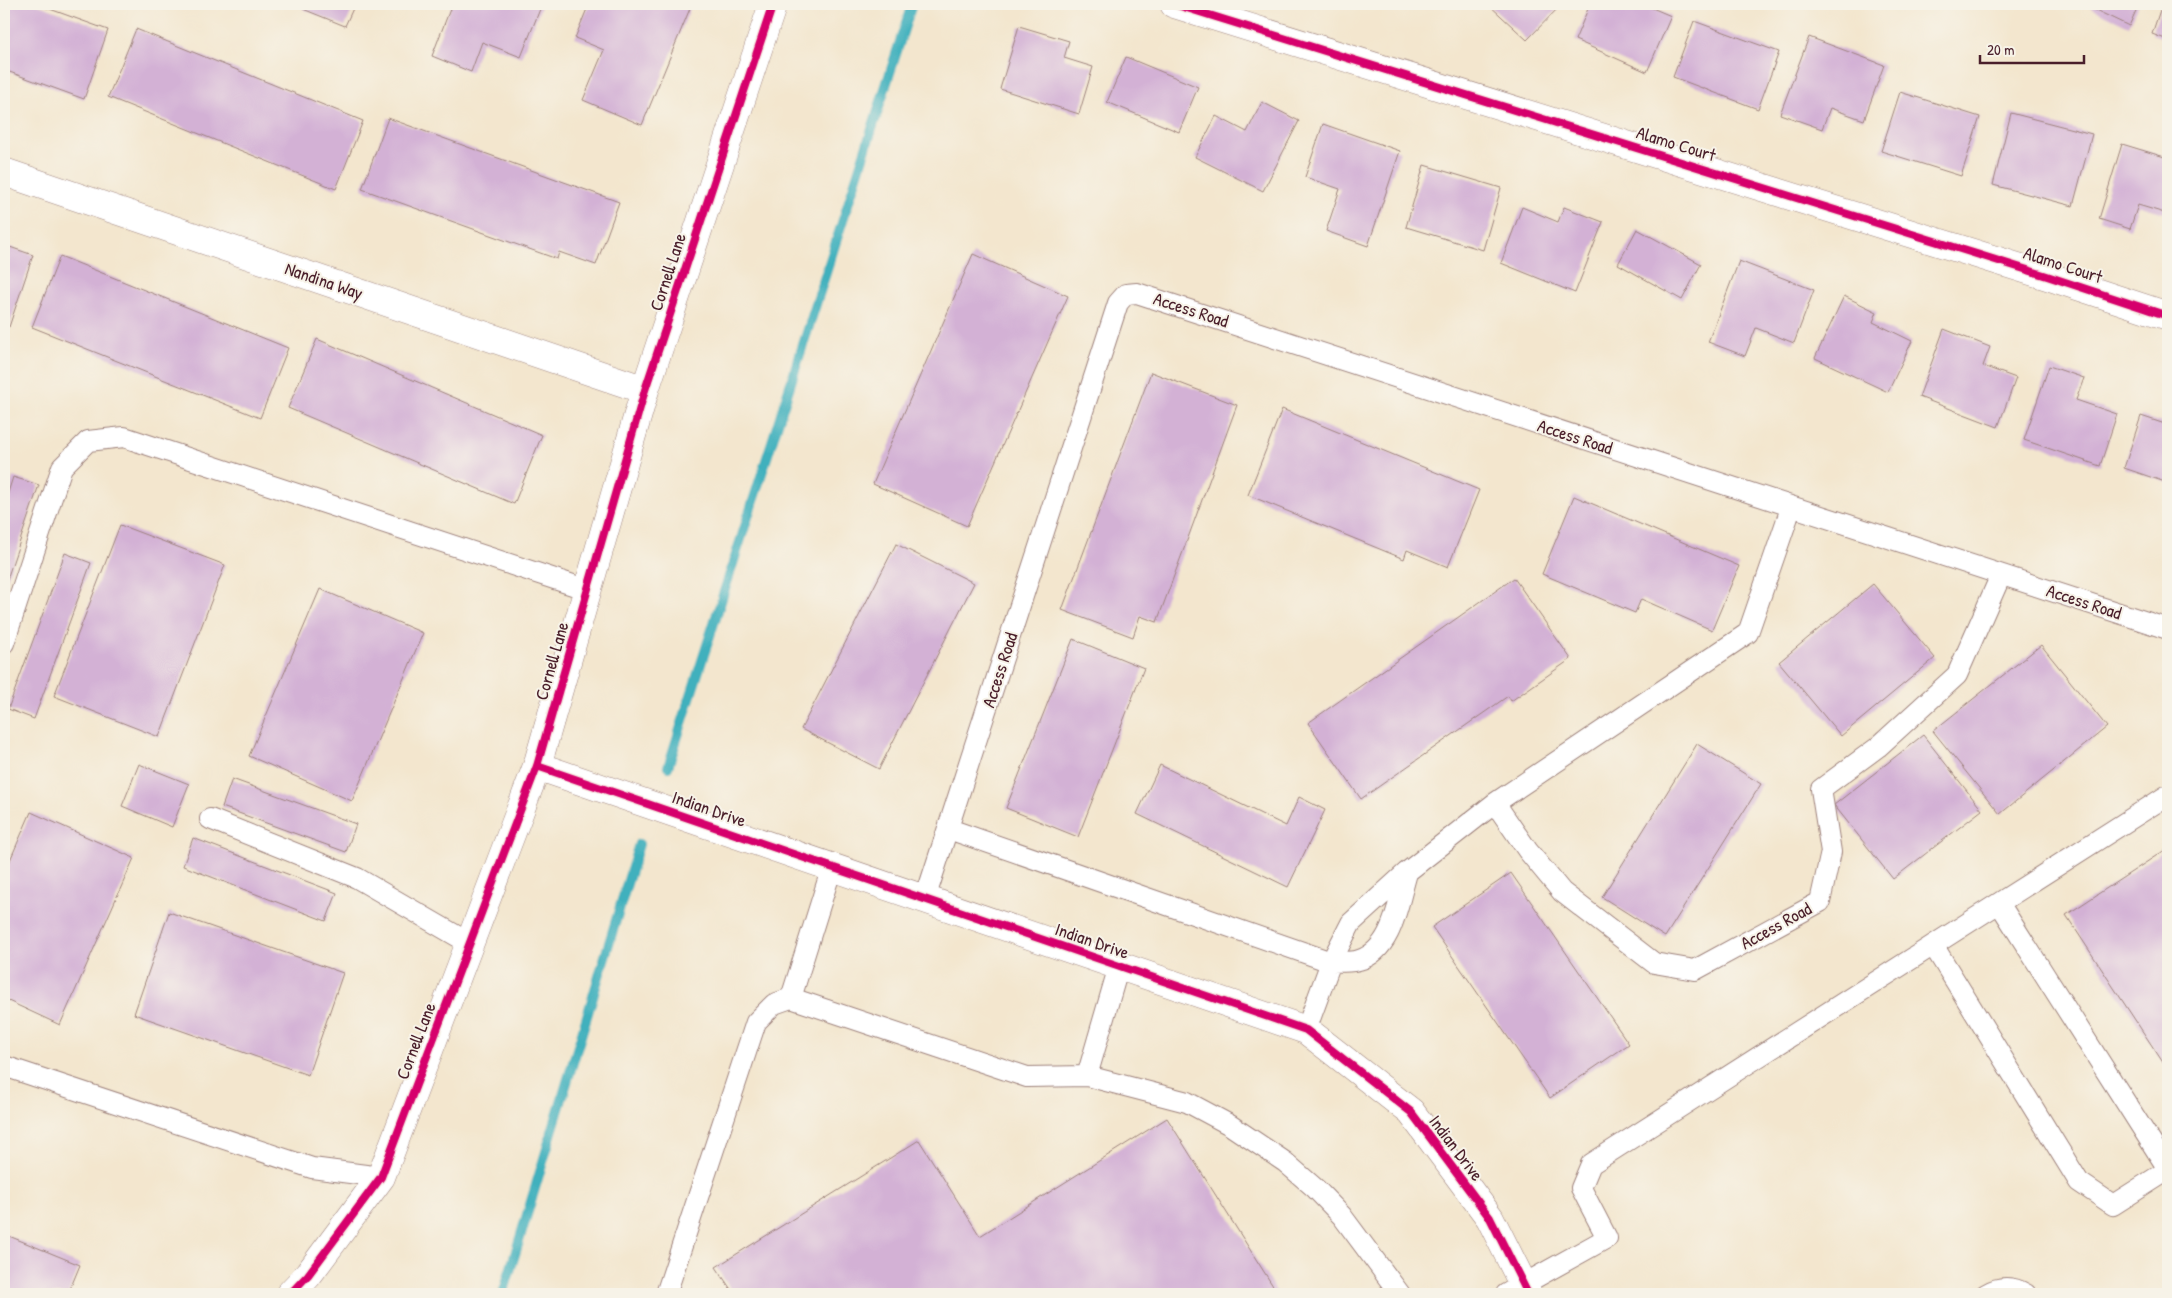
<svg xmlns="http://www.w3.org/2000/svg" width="2172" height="1298" font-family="'Patrick Hand',sans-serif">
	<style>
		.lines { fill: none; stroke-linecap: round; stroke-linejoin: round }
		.stream { stroke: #41b0bd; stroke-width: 10 }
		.building { fill: #d3b1d5 }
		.lane-casing { stroke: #9e827c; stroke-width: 22 }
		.street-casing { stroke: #9e827c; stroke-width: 29 }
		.lane { stroke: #fff; stroke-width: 20 }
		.street { stroke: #fff; stroke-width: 28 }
		.cycleway-casing { stroke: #f7f3e8; stroke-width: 11 }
		.cycleway { stroke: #d6006c; stroke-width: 8 }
		.labels { text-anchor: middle; stroke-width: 4; stroke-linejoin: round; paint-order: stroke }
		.street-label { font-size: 18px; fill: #4a1f2b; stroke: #f7f3e8 }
	</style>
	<rect width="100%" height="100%" fill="#f7f3e8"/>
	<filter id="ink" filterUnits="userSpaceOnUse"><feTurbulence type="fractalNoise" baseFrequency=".02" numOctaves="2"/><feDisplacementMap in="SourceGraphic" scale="10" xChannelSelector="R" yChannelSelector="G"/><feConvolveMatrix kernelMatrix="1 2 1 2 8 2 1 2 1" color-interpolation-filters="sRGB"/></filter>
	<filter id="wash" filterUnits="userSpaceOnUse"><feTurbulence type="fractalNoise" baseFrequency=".0096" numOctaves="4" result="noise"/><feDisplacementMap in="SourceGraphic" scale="20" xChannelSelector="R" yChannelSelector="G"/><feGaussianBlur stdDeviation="1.12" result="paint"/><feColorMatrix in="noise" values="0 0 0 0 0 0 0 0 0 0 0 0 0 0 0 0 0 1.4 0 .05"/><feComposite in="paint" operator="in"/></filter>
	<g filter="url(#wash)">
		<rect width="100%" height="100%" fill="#f3e6ce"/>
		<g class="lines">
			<!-- stream -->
			<path class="stream" d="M 668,767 L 912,4
				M 503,1294 L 639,844"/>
		</g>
		<g id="blocks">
			<!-- building -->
			<path class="building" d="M 4,4 L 36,4 L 108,30 L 84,99 L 4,70 Z
				M 305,4 L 355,4 L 345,26 L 303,9 Z
				M 452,4 L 542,4 L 521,57 L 482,42 L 471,72 L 432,56 Z
				M 589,4 L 687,4 L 691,6 L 642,125 L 583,100 L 604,50 L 575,38 Z
				M 1488,4 L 1562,4 L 1527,40 Z
				M 1590,4 L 1643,4 L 1671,16 L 1647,72 L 1575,40 Z
				M 2083,4 L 2139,4 L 2129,26 Z
				M 2162,4 L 2168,4 L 2168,40 L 2152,34 Z
				M 1694,21 L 1779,52 L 1758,109 L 1673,77 Z
				M 1019,26 L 1069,41 L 1064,58 L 1093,67 L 1079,114 L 1000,89 Z
				M 136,29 L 363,121 L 336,189 L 108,97 Z
				M 1809,37 L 1884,65 L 1864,120 L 1830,108 L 1822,129 L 1780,114 Z
				M 1126,57 L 1198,87 L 1179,132 L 1107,102 Z
				M 1900,92 L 1980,117 L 1961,176 L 1881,151 Z
				M 1262,102 L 1299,121 L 1263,191 L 1195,157 L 1216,116 L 1247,132 Z
				M 2011,113 L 2092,134 L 2073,206 L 1993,185 Z
				M 388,118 L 619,202 L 596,265 L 559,252 L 557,259 L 362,189 Z
				M 1323,124 L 1400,151 L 1368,246 L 1326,231 L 1340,189 L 1305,177 Z
				M 2122,144 L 2168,158 L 2168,214 L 2138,205 L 2130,229 L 2099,219 Z
				M 1424,165 L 1501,188 L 1483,250 L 1406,227 Z
				M 1522,207 L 1558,222 L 1564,207 L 1603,222 L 1575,293 L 1501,263 Z
				M 1637,229 L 1701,264 L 1682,300 L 1618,264 Z
				M 4,245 L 33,255 L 9,327 L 4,325 Z
				M 973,254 L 1068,296 L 967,526 L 873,484 Z
				M 60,256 L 288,348 L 260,418 L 32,327 Z
				M 1739,261 L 1814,290 L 1794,343 L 1756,328 L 1745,356 L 1708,342 Z
				M 1844,296 L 1877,312 L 1873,322 L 1912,341 L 1888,392 L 1815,358 Z
				M 1944,329 L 1990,347 L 1983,366 L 2016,378 L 1998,427 L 1919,397 Z
				M 317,339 L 542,435 L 514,504 L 288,408 Z
				M 2049,366 L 2084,378 L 2076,400 L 2117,414 L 2100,466 L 2024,440 Z
				M 1151,372 L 1237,405 L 1157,622 L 1140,616 L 1133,637 L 1062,610 Z
				M 1282,409 L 1479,490 L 1448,567 L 1407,550 L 1404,559 L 1248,495 Z
				M 2141,416 L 2168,425 L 2168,483 L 2124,468 Z
				M 13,477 L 39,485 L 4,588 L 4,505 Z
				M 1574,496 L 1739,566 L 1712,630 L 1641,599 L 1635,613 L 1542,574 Z
				M 120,525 L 225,565 L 159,737 L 54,696 Z
				M 896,544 L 974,583 L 879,769 L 801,729 Z
				M 65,553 L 91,563 L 34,719 L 8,709 Z
				M 1514,578 L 1571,659 L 1511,701 L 1508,696 L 1361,799 L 1308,723 Z
				M 1873,584 L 1935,658 L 1841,736 L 1779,662 Z
				M 320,589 L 423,633 L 352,801 L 249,756 Z
				M 1073,639 L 1144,668 L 1078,837 L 1006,808 Z
				M 2041,645 L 2107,727 L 2000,814 L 1933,731 Z
				M 1923,735 L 1982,810 L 1893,879 L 1834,805 Z
				M 1697,744 L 1761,784 L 1665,937 L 1602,897 Z
				M 139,764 L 189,784 L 172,827 L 122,806 Z
				M 1160,765 L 1286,826 L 1299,797 L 1325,810 L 1288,887 L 1137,814 Z
				M 232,779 L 356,824 L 346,852 L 222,807 Z
				M 31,812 L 134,858 L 60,1025 L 4,999 L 4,874 Z
				M 193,838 L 337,893 L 326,921 L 183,866 Z
				M 2168,848 L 2168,1070 L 2066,915 Z
				M 1511,873 L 1629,1044 L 1550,1098 L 1432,927 Z
				M 169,912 L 343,973 L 308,1075 L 134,1014 Z
				M 1167,1118 L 1278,1294 L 734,1294 L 716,1267 L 919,1140 L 980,1236 Z
				M 4,1234 L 80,1265 L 68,1294 L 4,1294 Z"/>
		</g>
	</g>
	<g filter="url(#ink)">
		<use href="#blocks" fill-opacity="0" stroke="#9e827c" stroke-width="1"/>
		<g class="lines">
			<!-- lane casing -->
			<g class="lane-casing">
				<path id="lane" d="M 4,643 L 62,467 L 88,441 L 124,437 L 588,590
					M 2168,795 L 1999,903 L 2168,1169
					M 1495,803 L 1528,851 L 1562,892 L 1654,963 L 1695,970 L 1820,902 L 1831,852 L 1821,789 L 1878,747 L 1957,675 L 2001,575
					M 210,819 L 357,878 L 469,943
					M 949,829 L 1331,962 C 1340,961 1351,963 1359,960 C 1393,950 1398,902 1407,873
					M 925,899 L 1118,303 L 1126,294 L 1137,293 L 2168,629
					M 1933,945 L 2079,1182 L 2113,1205 L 2168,1170
					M 791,998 L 832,867
					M 1306,1030 L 1331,962 L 1351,923 L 1407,872 L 1495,803 L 1748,633 L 1791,508
					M 4,1066 L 312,1168 L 381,1177
					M 1087,1076 L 1119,966
					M 666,1294 L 756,1022 L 774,1004 L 791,998 L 1027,1077 L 1087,1076 L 1187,1102 L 1230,1125 L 1285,1162 L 1316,1189 L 1342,1216 L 1400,1294
					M 1506,1294 L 1607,1238 L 1581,1188 L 1591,1164 L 1999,903
					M 1986,1294 C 1999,1286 2013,1286 2026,1294"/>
			</g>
			<!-- street casing -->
			<g class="street-casing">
				<path id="street" d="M 1174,4 L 2047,276 L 2168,316
					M 4,172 L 645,390
					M 537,766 L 1306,1030 L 1411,1112 L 1490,1218 L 1528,1294
					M 290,1294 L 308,1275 L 381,1177 L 537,766 L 645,390 L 773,4"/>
			</g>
			<!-- lane -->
			<use href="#lane" class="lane"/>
			<!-- street -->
			<use href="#street" class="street"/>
			<!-- cycleway casing -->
			<g class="cycleway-casing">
				<path id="cycleway" d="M 1174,4 L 2047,276 L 2168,316
					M 537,766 L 1306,1030 L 1411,1112 L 1490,1218 L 1528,1294
					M 290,1294 L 308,1275 L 381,1177 L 537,766 L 645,390 L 773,4"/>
			</g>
			<!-- cycleway -->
			<use href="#cycleway" class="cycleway"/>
		</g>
	</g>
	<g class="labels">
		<!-- street labels -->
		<g class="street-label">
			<text transform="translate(1676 144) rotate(17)" y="6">Alamo Court</text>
			<text transform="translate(2063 265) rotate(18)" y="6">Alamo Court</text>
			<text transform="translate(668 272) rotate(-72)" y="6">Cornell Lane</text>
			<text transform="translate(324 281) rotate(19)" y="6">Nandina Way</text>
			<text transform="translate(1191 310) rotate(18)" y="6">Access Road</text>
			<text transform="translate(1575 437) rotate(18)" y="6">Access Road</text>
			<text transform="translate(2084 602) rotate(18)" y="6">Access Road</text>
			<text transform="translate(552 661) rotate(-74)" y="6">Cornell Lane</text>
			<text transform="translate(1000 670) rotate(-72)" y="6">Access Road</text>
			<text transform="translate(709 809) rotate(19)" y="6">Indian Drive</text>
			<text transform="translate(1776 926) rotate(-29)" y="6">Access Road</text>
			<text transform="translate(1092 941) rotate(19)" y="6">Indian Drive</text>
			<text transform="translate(416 1041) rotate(-69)" y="6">Cornell Lane</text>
			<text transform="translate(1456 1148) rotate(53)" y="6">Indian Drive</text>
		</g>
	</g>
	<!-- margin -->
	<rect width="2172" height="1298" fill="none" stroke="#f7f3e8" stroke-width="20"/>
	<!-- scale -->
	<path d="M1980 55v8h104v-8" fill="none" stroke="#4a1f2b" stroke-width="2.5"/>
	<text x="1987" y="55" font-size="15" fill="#4a1f2b" stroke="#f7f3e8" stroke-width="4" paint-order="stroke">20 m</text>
</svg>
